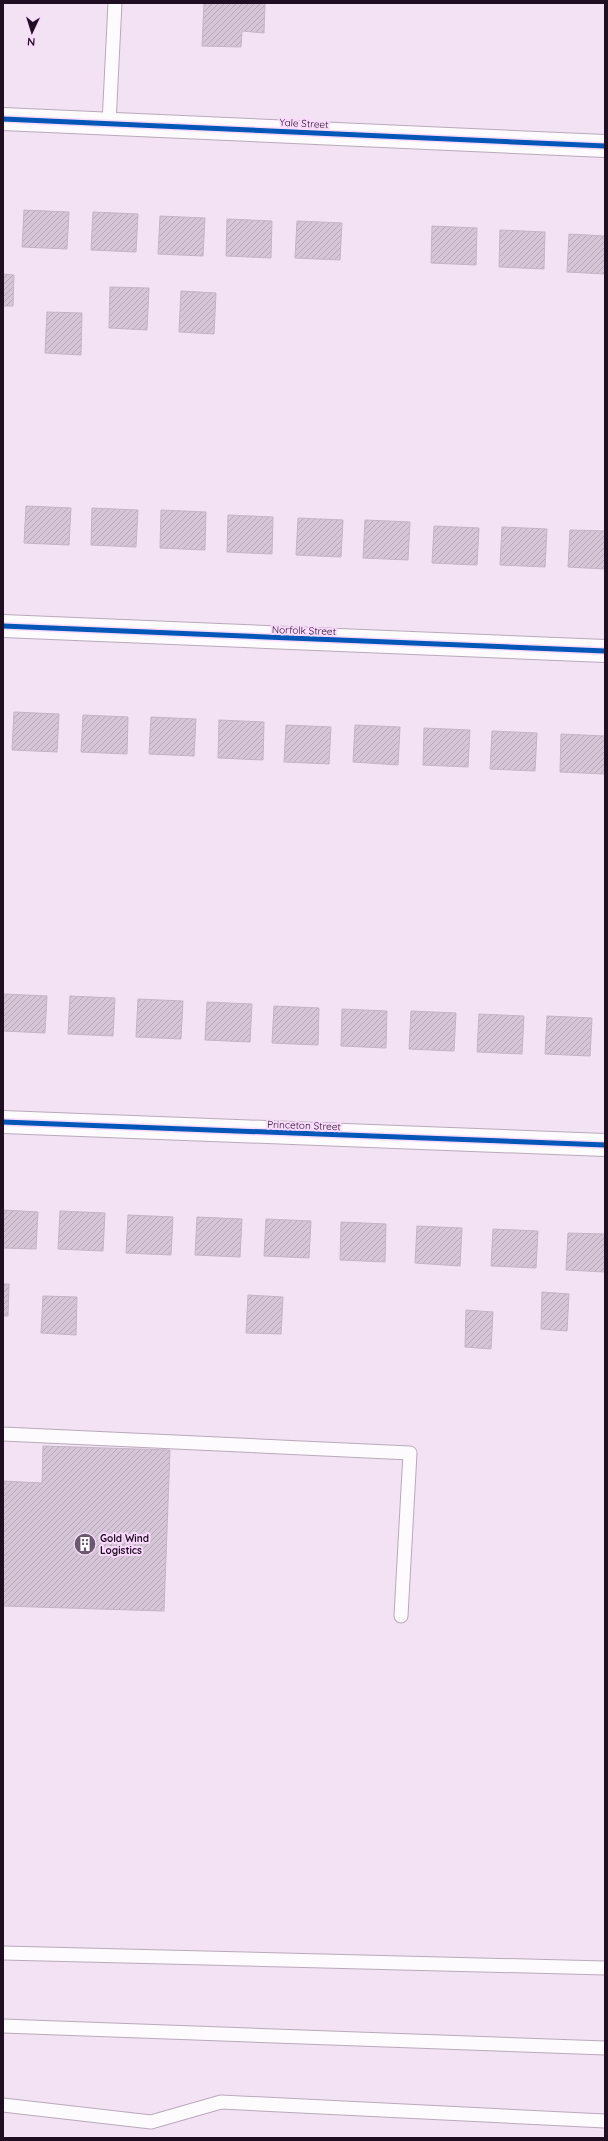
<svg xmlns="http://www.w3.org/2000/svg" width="608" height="2141" font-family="Quicksand,sans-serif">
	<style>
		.building { fill: url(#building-hatch); stroke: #c5b4c6 }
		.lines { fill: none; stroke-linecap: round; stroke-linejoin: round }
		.lane-casing { stroke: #b9a9ba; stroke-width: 15 }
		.street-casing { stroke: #b9a9ba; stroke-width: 24 }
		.lane { stroke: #fdfbfd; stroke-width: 13 }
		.street { stroke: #fdfbfd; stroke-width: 22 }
		.cycleway-casing { stroke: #f9dafc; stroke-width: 8 }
		.cycleway { stroke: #0057b8; stroke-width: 5 }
		.labels { text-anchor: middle; stroke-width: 4; stroke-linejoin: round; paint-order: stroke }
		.street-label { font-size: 10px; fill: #200e22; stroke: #f9dafc }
		.poi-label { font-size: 10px; font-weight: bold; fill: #200e22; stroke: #f9dafc; text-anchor: start }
	</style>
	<defs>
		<pattern id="building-hatch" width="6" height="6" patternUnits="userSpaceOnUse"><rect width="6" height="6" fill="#d6c5d7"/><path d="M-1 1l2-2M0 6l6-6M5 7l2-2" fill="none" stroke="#b7a8b8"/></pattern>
	</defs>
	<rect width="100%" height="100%" fill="#f3e2f4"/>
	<!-- building -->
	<path class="building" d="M 204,3 L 265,3 L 264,33 L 242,31 L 241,47 L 202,46 Z
		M 24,210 L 69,212 L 67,249 L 22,247 Z
		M 93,212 L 138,214 L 136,252 L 91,250 Z
		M 160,216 L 205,218 L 203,256 L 158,254 Z
		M 227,219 L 272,221 L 271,258 L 226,256 Z
		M 297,221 L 342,223 L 340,260 L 295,258 Z
		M 432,226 L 477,228 L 476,265 L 431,263 Z
		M 500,230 L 545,232 L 544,269 L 499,267 Z
		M 569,234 L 605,236 L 605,274 L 567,272 Z
		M 3,274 L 14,275 L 13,306 L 3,306 Z
		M 110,287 L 149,288 L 147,330 L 109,328 Z
		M 181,291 L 216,293 L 214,334 L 179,332 Z
		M 47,312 L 82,313 L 81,355 L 45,353 Z
		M 26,506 L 71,508 L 69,545 L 24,543 Z
		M 92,508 L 138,510 L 136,547 L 91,545 Z
		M 161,510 L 206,512 L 205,550 L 160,548 Z
		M 228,515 L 273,517 L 272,554 L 227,552 Z
		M 298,518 L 343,520 L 341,557 L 296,555 Z
		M 365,520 L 410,522 L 408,560 L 363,558 Z
		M 434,526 L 479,528 L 477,565 L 432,563 Z
		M 502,527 L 547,529 L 545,567 L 500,565 Z
		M 570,530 L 605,531 L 605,569 L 568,567 Z
		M 14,712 L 59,714 L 57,752 L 12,750 Z
		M 83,715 L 128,717 L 127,754 L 81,752 Z
		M 151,717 L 196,719 L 194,756 L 149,754 Z
		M 219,720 L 264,722 L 263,760 L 218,758 Z
		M 286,725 L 331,727 L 329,764 L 284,762 Z
		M 355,725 L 400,727 L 398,765 L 353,762 Z
		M 424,728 L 470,730 L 468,767 L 423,765 Z
		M 492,731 L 537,733 L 535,771 L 490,769 Z
		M 561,734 L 605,736 L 605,774 L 560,772 Z
		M 3,994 L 47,996 L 45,1033 L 3,1031 Z
		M 70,996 L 115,998 L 113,1036 L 68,1034 Z
		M 138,999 L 183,1001 L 181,1039 L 136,1037 Z
		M 207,1002 L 252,1004 L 250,1042 L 205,1040 Z
		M 274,1006 L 319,1008 L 318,1045 L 272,1043 Z
		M 342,1009 L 387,1011 L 386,1048 L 341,1046 Z
		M 411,1011 L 456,1013 L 454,1051 L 409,1049 Z
		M 479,1014 L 524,1016 L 522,1054 L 477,1052 Z
		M 547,1016 L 592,1018 L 590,1056 L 545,1054 Z
		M 3,1210 L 38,1212 L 36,1249 L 3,1248 Z
		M 60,1211 L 105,1213 L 103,1251 L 58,1249 Z
		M 128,1215 L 173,1217 L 171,1255 L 126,1253 Z
		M 197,1217 L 242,1219 L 240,1257 L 195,1255 Z
		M 266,1219 L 311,1221 L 309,1258 L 264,1256 Z
		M 341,1222 L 386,1224 L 385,1262 L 340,1260 Z
		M 417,1226 L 462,1228 L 460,1266 L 415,1263 Z
		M 493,1229 L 538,1231 L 536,1268 L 491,1266 Z
		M 568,1233 L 605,1234 L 605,1272 L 566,1270 Z
		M 3,1284 L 9,1284 L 8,1316 L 3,1316 Z
		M 542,1292 L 569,1294 L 567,1331 L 541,1329 Z
		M 248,1295 L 283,1297 L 281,1334 L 246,1333 Z
		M 43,1296 L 77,1297 L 76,1335 L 41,1333 Z
		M 466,1310 L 493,1312 L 491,1349 L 465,1347 Z
		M 43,1446 L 170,1450 L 164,1611 L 3,1606 L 3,1481 L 42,1483 Z"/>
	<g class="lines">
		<!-- lane casing -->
		<g class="lane-casing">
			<path id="lane" d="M 109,123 L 115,3
				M 3,1434 L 410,1453 L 401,1616
				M 3,1953 L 605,1968
				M 3,2026 L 605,2048
				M 3,2105 L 151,2122 L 221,2102 L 605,2121"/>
		</g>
		<!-- street casing -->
		<g class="street-casing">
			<path id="street" d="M 3,119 L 605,146
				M 3,626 L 605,651
				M 3,1122 L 605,1145"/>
		</g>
		<!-- lane -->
		<use href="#lane" class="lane"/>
		<!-- street -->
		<use href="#street" class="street"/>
		<!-- cycleway casing -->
		<g class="cycleway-casing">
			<path id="cycleway" d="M 3,119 L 605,146
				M 3,626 L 605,651
				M 3,1122 L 605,1145"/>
		</g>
		<!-- cycleway -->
		<use href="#cycleway" class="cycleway"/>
	</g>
	<!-- icons -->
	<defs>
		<g id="building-disc" transform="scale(1.15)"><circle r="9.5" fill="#6a586c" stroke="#f9dafc"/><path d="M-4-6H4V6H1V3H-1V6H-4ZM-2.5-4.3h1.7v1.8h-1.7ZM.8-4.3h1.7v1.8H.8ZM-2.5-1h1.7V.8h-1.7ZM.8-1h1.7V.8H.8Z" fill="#fff"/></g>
	</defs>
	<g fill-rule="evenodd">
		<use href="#building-disc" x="85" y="1544"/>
	</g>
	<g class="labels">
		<!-- street labels -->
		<g class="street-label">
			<text transform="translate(304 123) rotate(3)" y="4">Yale Street</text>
			<text transform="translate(304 630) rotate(2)" y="4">Norfolk Street</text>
			<text transform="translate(304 1125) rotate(2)" y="4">Princeton Street</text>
		</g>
		<!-- poi labels -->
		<g class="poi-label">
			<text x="100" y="1542">Gold Wind<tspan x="100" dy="12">Logistics</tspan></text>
		</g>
	</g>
	<!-- border -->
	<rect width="608" height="2141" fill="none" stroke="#200e22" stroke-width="8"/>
	<!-- north arrow -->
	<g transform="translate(32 32) rotate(184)" stroke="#f9dafc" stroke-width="3" paint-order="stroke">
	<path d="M0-3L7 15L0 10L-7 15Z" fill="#200e22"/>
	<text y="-6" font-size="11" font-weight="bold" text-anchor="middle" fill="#200e22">N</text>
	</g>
</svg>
